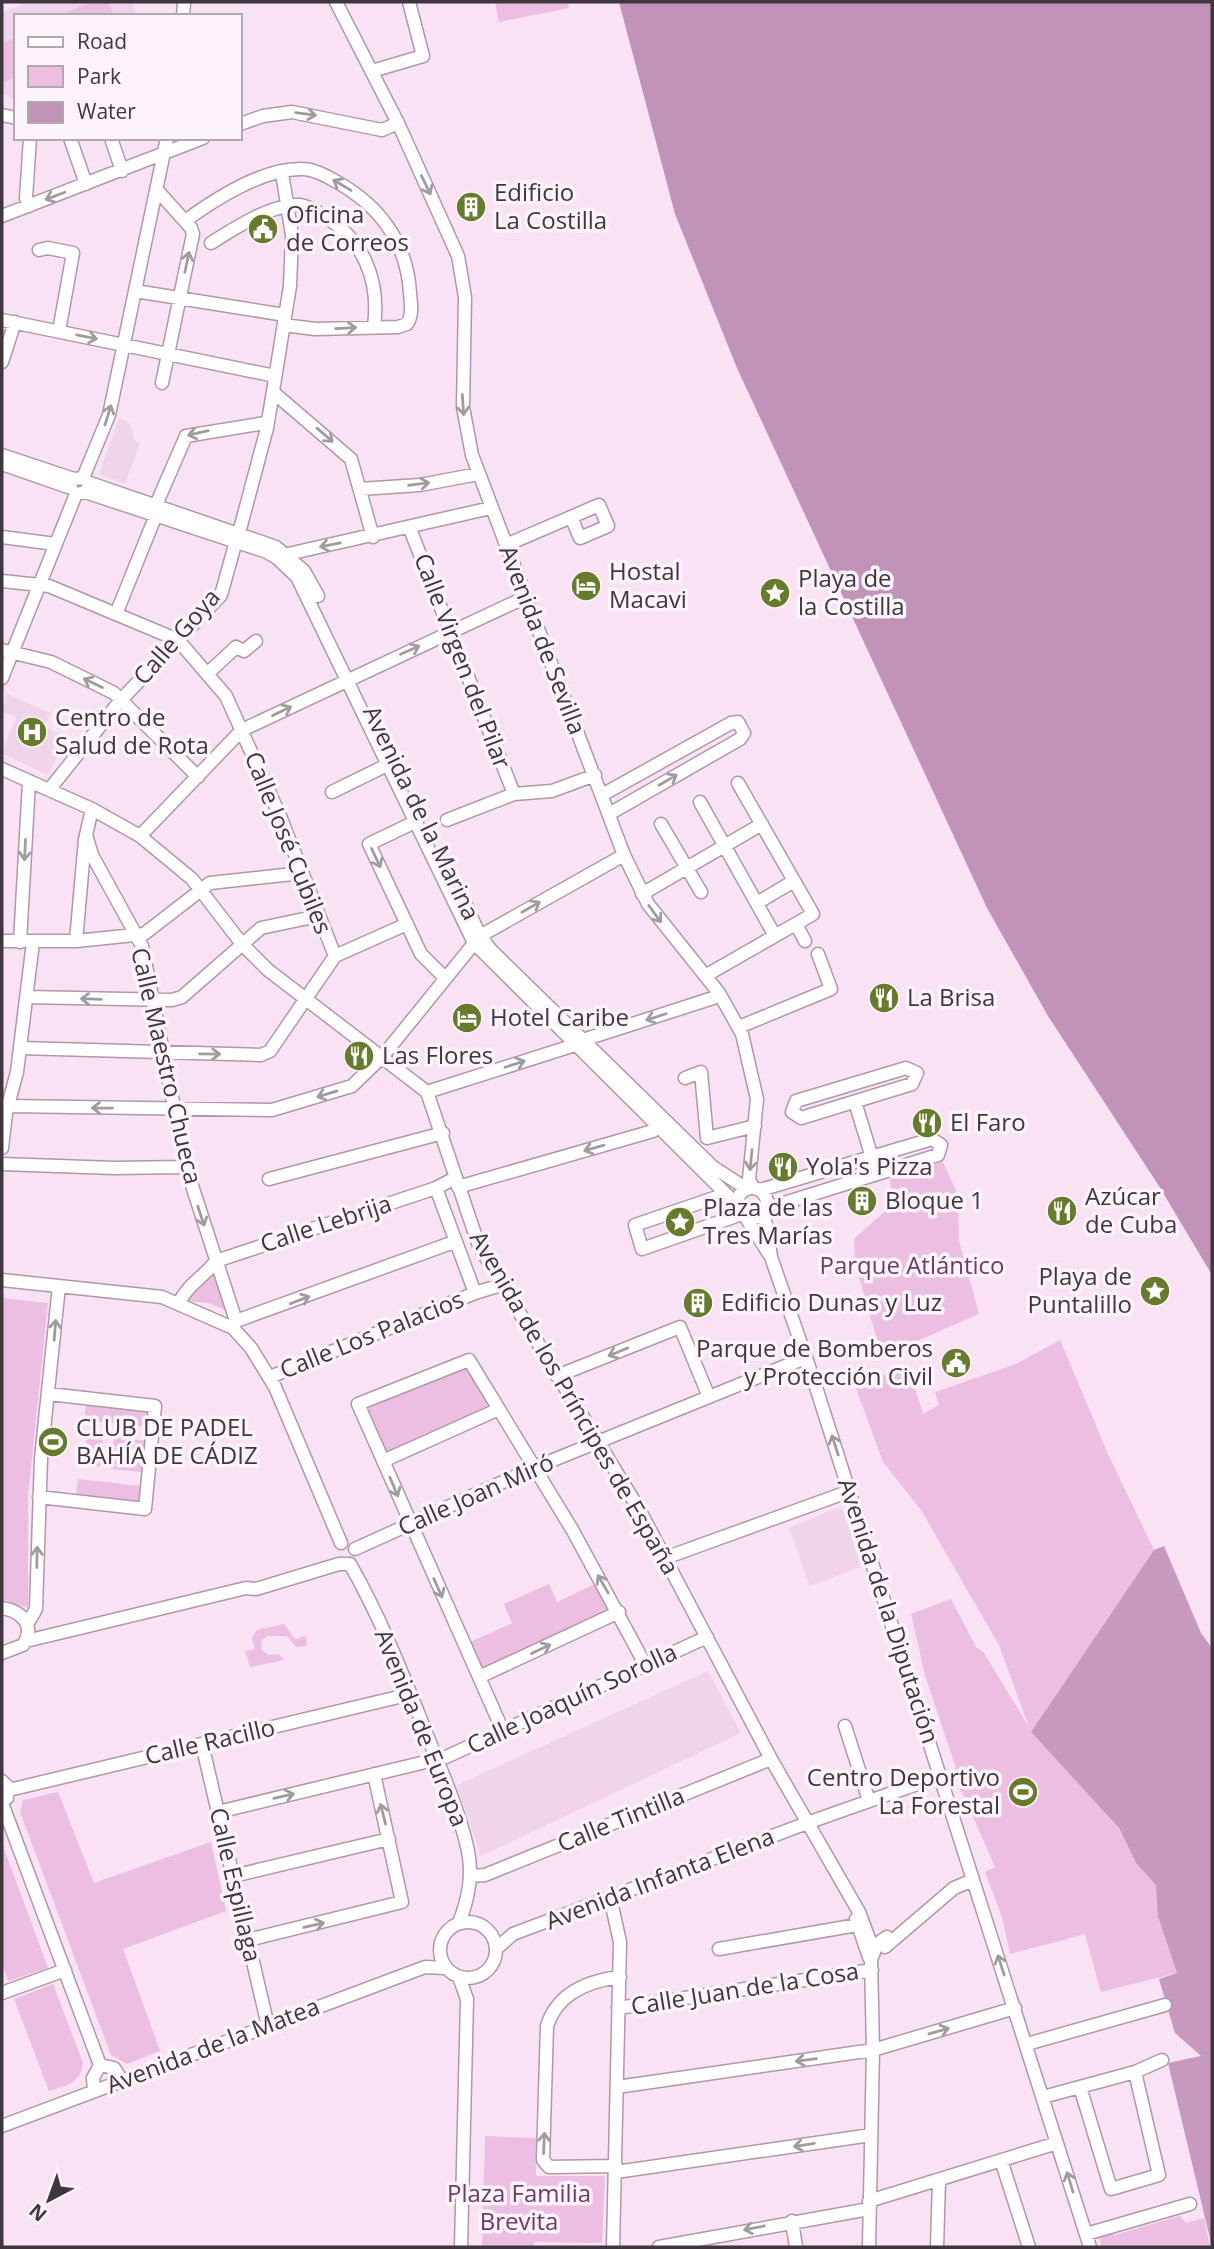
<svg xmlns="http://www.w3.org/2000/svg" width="1214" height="2249" font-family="'Open Sans',sans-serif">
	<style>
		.built { fill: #f0d4ea }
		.green { fill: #ecbfe2 }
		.forest { fill: #c899be }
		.water { fill: #c193b8 }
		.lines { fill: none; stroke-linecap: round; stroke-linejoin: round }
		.minor-casing { stroke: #ad99a8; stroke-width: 15 }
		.minor { stroke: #fff; stroke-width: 12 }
		.oneway { stroke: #a09b9e }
		.labels { text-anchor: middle; stroke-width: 7; stroke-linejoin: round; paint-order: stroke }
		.poi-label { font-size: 24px; fill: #40373e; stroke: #fdf4fb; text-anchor: start }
		.street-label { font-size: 24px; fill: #40373e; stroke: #fdf4fb }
		.park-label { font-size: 24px; fill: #723868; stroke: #fdf4fb }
	</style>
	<rect width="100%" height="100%" fill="#f8e2f3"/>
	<!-- built -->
	<path class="built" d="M 29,2 L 138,2 L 138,3 L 133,4 L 136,16 L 16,16 L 16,100 L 2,93 L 2,12 Z
		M 119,418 L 130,424 L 134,440 L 140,443 L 125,484 L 99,474 Z
		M 7,694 L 50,713 L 45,727 L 66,738 L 48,775 L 2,753 L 16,717 L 2,711 Z
		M 837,1508 L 843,1510 L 861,1567 L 810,1586 L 789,1528 Z
		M 708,1671 L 741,1733 L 481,1856 L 457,1785 Z"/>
	<!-- green -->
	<path class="green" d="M 92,2 L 109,2 L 114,16 L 56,16 Z
		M 495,2 L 568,2 L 569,8 L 499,22 Z
		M 16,38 L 16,77 L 2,83 L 2,43 Z
		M 943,1162 L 958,1195 L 959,1241 L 979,1314 L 882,1356 L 855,1263 L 854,1239 L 892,1205 L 890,1178 Z
		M 215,1269 L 231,1312 L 208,1303 L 185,1301 Z
		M 2,1298 L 48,1303 L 28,1496 L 28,1608 L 2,1599 Z
		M 1060,1340 L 1108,1454 L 1154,1550 L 1031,1732 L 1119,1828 L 1136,1863 L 1157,1885 L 1158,1917 L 1177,1973 L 1101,1992 L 1085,1934 L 1010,1954 L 1002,1917 L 985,1872 L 995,1867 L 953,1771 L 956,1768 L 925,1675 L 911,1614 L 951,1599 L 976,1647 L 984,1653 L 1029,1727 L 999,1645 L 921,1510 L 883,1462 L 853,1380 L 909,1370 L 923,1414 L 939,1405 L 935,1392 L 1016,1364 Z
		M 467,1366 L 490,1405 L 385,1454 L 365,1406 Z
		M 86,1404 L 149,1412 L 147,1427 L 84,1420 Z
		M 87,1434 L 103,1435 L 100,1467 L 84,1466 Z
		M 114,1437 L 146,1441 L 142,1472 L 111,1469 Z
		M 78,1479 L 140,1486 L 139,1502 L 76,1494 Z
		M 597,1583 L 612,1610 L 482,1670 L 470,1642 L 512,1623 L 504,1604 L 549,1584 L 557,1602 Z
		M 284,1624 L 295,1639 L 306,1636 L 307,1646 L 296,1647 L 287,1636 L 267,1636 L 261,1641 L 262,1650 L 269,1655 L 279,1654 L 284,1660 L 250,1667 L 245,1651 L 255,1649 L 252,1638 L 257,1630 Z
		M 58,1792 L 94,1883 L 211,1842 L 226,1911 L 123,1949 L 160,2051 L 127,2064 L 111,2055 L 20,1812 L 23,1800 Z
		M 2,1843 L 48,1968 L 8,1981 L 2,1964 Z
		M 53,1984 L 83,2063 C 81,2083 66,2086 49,2091 L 14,1999 Z
		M 485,2136 L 536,2138 L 536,2176 L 605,2176 L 602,2243 L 534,2242 L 534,2247 L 482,2247 Z
		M 1180,2216 L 1186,2223 L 1204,2218 L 1210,2247 L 1102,2247 L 1098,2234 L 1112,2229 L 1114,2235 Z"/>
	<!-- forest -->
	<path class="forest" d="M 1164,1546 L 1201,1633 L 1212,1648 L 1212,2247 L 1168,2063 L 1201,2056 L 1175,2033 L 1159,1979 L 1177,1973 L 1158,1917 L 1156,1885 L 1136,1863 L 1119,1828 L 1031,1732 L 1154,1550 Z"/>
	<!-- water -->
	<path class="water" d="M 619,2 L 1212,2 L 1212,1275 L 1159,1186 L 1048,1016 L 987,908 L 737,368 L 675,214 Z"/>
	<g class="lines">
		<!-- minor casing -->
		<g class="minor-casing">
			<path id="minor" d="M 336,2 L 398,123 L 458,256 L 465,297 L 463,407 L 472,455 L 624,855 L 648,904 L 719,993 L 742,1034 L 757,1099 L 749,1179 L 753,1188
				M 183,16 L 184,2
				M 372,71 L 423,56 L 409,2
				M 2,115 L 16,118
				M 240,124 L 263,116 L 292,112 L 382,130 L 398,123
				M 70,138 L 86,184
				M 111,138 L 122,171
				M 157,190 L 191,228 L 193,234 L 162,383
				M 29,206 L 26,198 L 30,138
				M 2,216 L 203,138
				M 185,221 C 215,199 264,168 302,169 C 314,169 326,176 337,182 C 380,206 407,243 410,293 C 411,304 413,315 407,324 L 398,327 L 315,329 L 284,325
				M 211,243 C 233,229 273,203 300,205 C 308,206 317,212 324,216 C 364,240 380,281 374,326
				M 39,250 L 48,248 L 73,253 L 59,331
				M 135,291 L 285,315
				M 2,320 L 275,376
				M 2,362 L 15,322
				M 273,392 L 351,459 L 373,537
				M 2,455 L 74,479 L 83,478
				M 2,464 L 71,488
				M 83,478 L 109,415 L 167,138
				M 87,482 L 276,547 L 304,571 L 318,596
				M 360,489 L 420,485 L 478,474
				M 76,494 L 85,492 L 267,552 L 277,558 L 297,577 L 474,943 L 737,1205
				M 156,505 L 186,436 L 265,423
				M 410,529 L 514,794
				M 239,533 L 267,428 L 290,286 L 292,235 L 282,173
				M 2,537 L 55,544
				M 506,545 L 599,505 L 608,526 L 580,538 L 571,517
				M 288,554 L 491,508
				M 2,581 L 49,586 L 178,640 L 226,696 L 280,816 L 335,956
				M 116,614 L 156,515
				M 2,650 L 51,662 L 114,693 L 198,777
				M 207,674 L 236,647 L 244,651 L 256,641
				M 2,678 L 76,494
				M 2,769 L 92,809 L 140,836 L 192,879 L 242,944 L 268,970 L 427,1092 L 479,1246 L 640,1511 L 771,1759 L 859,1912 L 874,1952
				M 49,790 L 120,701 L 221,595 L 236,541
				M 332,792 L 389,764
				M 602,795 L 731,723 L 738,722 L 744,733 L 740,739 L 609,814
				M 700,802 L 775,936
				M 92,809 L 86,835 L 92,855 L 142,946 L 186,1167 L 236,1321 L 233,1328
				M 447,820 L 514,794 L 552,791 L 595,775
				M 417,821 L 369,844 L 421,954 L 445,978
				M 661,824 L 701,892
				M 140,836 L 242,730 L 526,597
				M 642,894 L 762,824
				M 463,899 L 480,936 L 491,950 L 713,1167 L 747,1189
				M 757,903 L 794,881
				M 796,924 L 805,941
				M 2,941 L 76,941 L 144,934 L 210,883 L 302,873
				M 76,941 L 85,839
				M 20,942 L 29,782
				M 705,976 L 813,914 L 738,783
				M 27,997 L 172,1000 L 182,997 L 261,928 L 318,916
				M 739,1027 L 831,989 L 818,954
				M 583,1040 L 713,998 L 719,993
				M 20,1048 L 261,1055 L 270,1051 L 335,956 L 407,924
				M 906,1068 L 917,1073 L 912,1084 L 801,1118 L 792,1112 L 796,1101 Z
				M 685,1078 L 701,1072 L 707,1138 L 755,1126
				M 427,1092 L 575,1045
				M 855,1102 L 874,1164
				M 9,1106 L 272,1110 L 352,1086 L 382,1057 L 480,936 L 624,855
				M 2,1148 L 6,1113 L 17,1072 L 33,942
				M 2,1164 L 114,1168 L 186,1167
				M 455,1178 L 436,1188 L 475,1293 L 501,1285
				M 269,1179 L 443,1133
				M 458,1187 L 653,1131 L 657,1126
				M737 1203a15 15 0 1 1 30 0a15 15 0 1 1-30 0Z
				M 760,1190 L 932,1139 L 941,1145 L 938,1155 L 765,1209
				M 723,1191 L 717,1197 L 635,1225 L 642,1249 L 742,1214
				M 764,1212 L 771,1257 L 814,1381 L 1090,2247
				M 745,1216 L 769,1254
				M 216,1261 L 436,1188
				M 2,1280 L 162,1297 L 233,1328 L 251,1348 L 275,1387 L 341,1543
				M 179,1303 C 187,1285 205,1276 216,1261
				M 236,1321 L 454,1242
				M 557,1376 L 680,1327 L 709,1397
				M 270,1377 L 475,1293
				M 383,1461 L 499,1409
				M 39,1497 L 145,1509 L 155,1406 L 49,1394
				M 355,1549 L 536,1467 L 805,1358
				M 665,1558 L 850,1491
				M 350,1564 C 382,1620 405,1680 429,1740 C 443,1775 460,1813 468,1851 C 473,1877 468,1899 459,1923
				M 2,1608 C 22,1611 36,1626 23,1645 L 2,1653
				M 28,1623 L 36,1609 L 41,1458 L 59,1286
				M 26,1641 L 246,1588 L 256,1589 L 339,1564 L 350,1564
				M 479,1677 L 619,1612
				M 845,1726 L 869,1801
				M 503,1731 L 358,1404 L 469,1360 L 573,1531 L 646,1666
				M 202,1744 L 268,2026
				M 2,1781 L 8,1787 L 7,1798
				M 9,1790 L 411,1694
				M 2,1803 L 100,2065
				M 218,1812 L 446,1757 L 707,1637
				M 233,1876 L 389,1839
				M 470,1876 L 485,1875 L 771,1759
				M 610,1897 L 620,1942 L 613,2247
				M 856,1919 L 869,1957
				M440 1950a28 28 0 1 1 56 0a28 28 0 1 1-56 0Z
				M 248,1940 L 402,1902 L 374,1774
				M 885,1947 L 954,1888 L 973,1880
				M 496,1949 L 513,1934 L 807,1823 L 940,1776
				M 719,1949 L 857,1925
				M 459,1977 L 467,1999 L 461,2247
				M 2,1993 L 65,1970
				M 618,2008 L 872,1970
				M 1027,2044 L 1165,2005
				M 100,2065 L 114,2068 L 122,2081
				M 617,2087 L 873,2050 L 1015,2008
				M 1080,2087 L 1111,2189 L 1159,2175 L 1135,2072
				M 94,2091 L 93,2078 L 100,2065
				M 1043,2097 L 1135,2072 L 1162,2060
				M 2,2126 L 425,1967 L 446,1968
				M 1001,2160 L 1029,2247
				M 616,2166 L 549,2167 L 543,2160 L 547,2026 C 557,1994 587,1981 620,1977
				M 616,2172 L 871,2135
				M 869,2201 L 1057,2143
				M 792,2221 L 796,2247
				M 1086,2234 L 1190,2204
				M 659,2247 L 869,2209
				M 869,2247 L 873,2050 L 871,1960 L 877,1944 L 887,1937
				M 937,2247 L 939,2180"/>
		</g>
		<!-- minor -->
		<use href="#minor" class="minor"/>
	</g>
	<!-- one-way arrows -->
	<defs><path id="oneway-shaft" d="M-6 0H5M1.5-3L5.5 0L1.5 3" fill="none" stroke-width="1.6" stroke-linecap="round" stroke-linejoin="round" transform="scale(1.75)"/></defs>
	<g class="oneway">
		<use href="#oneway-shaft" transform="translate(306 114) rotate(8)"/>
		<use href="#oneway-shaft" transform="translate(342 185) rotate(-149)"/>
		<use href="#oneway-shaft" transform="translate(426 185) rotate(64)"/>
		<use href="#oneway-shaft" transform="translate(55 196) rotate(159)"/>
		<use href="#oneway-shaft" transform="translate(187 262) rotate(-78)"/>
		<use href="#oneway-shaft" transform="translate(346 328) rotate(-3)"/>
		<use href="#oneway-shaft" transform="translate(87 337) rotate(11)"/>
		<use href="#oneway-shaft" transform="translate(463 405) rotate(86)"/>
		<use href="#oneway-shaft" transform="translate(108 415) rotate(-73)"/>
		<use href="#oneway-shaft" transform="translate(198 433) rotate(167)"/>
		<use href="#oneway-shaft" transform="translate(325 435) rotate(41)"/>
		<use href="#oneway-shaft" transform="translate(419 484) rotate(-7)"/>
		<use href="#oneway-shaft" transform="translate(330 545) rotate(169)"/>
		<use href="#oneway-shaft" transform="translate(410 650) rotate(-24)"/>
		<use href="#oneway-shaft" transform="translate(93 683) rotate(-154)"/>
		<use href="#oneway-shaft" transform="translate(282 711) rotate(-26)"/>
		<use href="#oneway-shaft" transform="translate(668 780) rotate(-30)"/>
		<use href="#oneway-shaft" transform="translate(25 850) rotate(93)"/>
		<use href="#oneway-shaft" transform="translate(376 858) rotate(65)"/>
		<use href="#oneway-shaft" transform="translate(531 907) rotate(-30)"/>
		<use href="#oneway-shaft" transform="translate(655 914) rotate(54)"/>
		<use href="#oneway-shaft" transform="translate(91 999) rotate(-178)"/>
		<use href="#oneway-shaft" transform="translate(656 1017) rotate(162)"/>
		<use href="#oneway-shaft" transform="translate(210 1054) rotate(1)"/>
		<use href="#oneway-shaft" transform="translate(515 1064) rotate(-18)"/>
		<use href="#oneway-shaft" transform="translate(327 1094) rotate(163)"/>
		<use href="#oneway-shaft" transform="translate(102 1108) rotate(-179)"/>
		<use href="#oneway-shaft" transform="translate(594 1148) rotate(164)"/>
		<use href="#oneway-shaft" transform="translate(751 1160) rotate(96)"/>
		<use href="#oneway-shaft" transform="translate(201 1216) rotate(72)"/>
		<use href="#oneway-shaft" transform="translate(300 1300) rotate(-21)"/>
		<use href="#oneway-shaft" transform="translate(55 1330) rotate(-85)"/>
		<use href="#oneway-shaft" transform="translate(618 1352) rotate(158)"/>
		<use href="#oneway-shaft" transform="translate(835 1445) rotate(-108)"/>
		<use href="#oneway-shaft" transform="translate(394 1487) rotate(67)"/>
		<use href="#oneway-shaft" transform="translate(37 1557) rotate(-89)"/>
		<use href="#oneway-shaft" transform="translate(603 1584) rotate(-120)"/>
		<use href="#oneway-shaft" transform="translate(438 1588) rotate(66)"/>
		<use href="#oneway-shaft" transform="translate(541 1649) rotate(-25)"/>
		<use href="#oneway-shaft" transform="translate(284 1796) rotate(-13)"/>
		<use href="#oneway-shaft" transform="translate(383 1814) rotate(-104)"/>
		<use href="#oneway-shaft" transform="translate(314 1925) rotate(-13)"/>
		<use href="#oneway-shaft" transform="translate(1001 1965) rotate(-108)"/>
		<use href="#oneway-shaft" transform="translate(939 2031) rotate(-16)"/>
		<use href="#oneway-shaft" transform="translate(806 2060) rotate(172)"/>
		<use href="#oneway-shaft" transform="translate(544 2143) rotate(-88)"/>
		<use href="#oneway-shaft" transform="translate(804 2145) rotate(171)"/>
		<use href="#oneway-shaft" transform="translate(1070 2182) rotate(-107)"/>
		<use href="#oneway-shaft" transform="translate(754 2228) rotate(169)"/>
	</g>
	<!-- icons -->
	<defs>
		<g id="building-disc" transform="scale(1.575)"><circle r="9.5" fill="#667b2c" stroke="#fdf4fb"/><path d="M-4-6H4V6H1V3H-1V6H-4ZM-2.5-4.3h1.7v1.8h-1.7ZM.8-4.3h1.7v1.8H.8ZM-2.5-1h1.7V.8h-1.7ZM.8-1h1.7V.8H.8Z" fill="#fff"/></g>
		<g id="civic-disc" transform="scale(1.575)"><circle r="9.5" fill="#667b2c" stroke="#fdf4fb"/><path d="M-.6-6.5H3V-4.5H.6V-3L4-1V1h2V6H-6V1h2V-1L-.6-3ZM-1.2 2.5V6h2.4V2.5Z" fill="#fff"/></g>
		<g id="hotel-disc" transform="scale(1.575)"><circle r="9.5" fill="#667b2c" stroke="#fdf4fb"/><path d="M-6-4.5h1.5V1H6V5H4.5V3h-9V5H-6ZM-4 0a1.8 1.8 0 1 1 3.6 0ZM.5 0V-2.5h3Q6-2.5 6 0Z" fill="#fff"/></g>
		<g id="sight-disc" transform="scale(1.575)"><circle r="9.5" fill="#667b2c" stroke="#fdf4fb"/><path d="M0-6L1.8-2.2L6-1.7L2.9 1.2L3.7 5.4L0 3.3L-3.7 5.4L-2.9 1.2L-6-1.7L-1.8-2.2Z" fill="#fff"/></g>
		<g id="hospital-disc" transform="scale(1.575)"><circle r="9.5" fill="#667b2c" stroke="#fdf4fb"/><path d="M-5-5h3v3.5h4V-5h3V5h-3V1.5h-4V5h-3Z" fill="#fff"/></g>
		<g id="restaurant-disc" transform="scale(1.575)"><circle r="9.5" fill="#667b2c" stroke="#fdf4fb"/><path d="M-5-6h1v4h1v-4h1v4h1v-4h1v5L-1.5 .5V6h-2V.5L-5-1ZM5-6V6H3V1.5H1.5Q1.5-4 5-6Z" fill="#fff"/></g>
		<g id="stadium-disc" transform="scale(1.575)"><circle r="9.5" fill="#667b2c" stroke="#fdf4fb"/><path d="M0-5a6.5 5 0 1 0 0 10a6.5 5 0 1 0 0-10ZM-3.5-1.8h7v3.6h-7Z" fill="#fff"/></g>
	</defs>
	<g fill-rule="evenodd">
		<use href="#building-disc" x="471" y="207"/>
		<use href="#civic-disc" x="263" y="229"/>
		<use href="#hotel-disc" x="586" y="586"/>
		<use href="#sight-disc" x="775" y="593"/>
		<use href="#hospital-disc" x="32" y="732"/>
		<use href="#restaurant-disc" x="884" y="998"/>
		<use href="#hotel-disc" x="467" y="1018"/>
		<use href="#restaurant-disc" x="359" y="1056"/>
		<use href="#restaurant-disc" x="927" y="1123"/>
		<use href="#restaurant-disc" x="783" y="1167"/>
		<use href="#building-disc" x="862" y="1201"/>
		<use href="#restaurant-disc" x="1062" y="1211"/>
		<use href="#sight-disc" x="680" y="1222"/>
		<use href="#sight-disc" x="1155" y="1291"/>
		<use href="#building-disc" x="698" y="1303"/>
		<use href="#civic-disc" x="956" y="1363"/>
		<use href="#stadium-disc" x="53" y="1442"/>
		<use href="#stadium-disc" x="1023" y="1792"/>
	</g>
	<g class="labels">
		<!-- poi labels -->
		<g class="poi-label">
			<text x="494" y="201">Edificio<tspan x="494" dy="28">La Costilla</tspan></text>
			<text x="286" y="223">Oficina<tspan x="286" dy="28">de Correos</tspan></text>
			<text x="609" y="580">Hostal<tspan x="609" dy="28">Macavi</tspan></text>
			<text x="798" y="587">Playa de<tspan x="798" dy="28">la Costilla</tspan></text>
			<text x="55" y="726">Centro de<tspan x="55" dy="28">Salud de Rota</tspan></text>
			<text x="907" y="1006">La Brisa</text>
			<text x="490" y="1026">Hotel Caribe</text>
			<text x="382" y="1064">Las Flores</text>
			<text x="950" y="1131">El Faro</text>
			<text x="806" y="1175">Yola's Pizza</text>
			<text x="1085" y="1205">Azúcar<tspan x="1085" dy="28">de Cuba</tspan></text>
			<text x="885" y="1209">Bloque 1</text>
			<text x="703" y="1216">Plaza de las<tspan x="703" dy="28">Tres Marías</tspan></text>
			<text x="1132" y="1285" text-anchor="end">Playa de<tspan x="1132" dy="28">Puntalillo</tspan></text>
			<text x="721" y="1311">Edificio Dunas y Luz</text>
			<text x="933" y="1357" text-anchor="end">Parque de Bomberos<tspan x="933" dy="28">y Protección Civil</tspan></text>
			<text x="76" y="1436">CLUB DE PADEL<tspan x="76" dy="28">BAHÍA DE CÁDIZ</tspan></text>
			<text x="1000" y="1786" text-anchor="end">Centro Deportivo<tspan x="1000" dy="28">La Forestal</tspan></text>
		</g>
		<!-- street labels -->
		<g class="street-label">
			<text transform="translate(177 637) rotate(-49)" y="8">Calle Goya</text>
			<text transform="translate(542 640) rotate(69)" y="8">Avenida de Sevilla</text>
			<text transform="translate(462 661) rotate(69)" y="8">Calle Virgen del Pilar</text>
			<text transform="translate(421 813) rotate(64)" y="8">Avenida de la Marina</text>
			<text transform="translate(288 843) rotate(68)" y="8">Calle José Cubiles</text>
			<text transform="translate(166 1066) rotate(77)" y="8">Calle Maestro Chueca</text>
			<text transform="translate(326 1224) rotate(-18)" y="8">Calle Lebrija</text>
			<text transform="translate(372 1335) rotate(-22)" y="8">Calle Los Palacios</text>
			<text transform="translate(574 1403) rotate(60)" y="8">Avenida de los Príncipes de España</text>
			<text transform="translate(476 1495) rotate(-24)" y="8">Calle Joan Miró</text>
			<text transform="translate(888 1611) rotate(72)" y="8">Avenida de la Diputación</text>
			<text transform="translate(572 1699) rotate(-25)" y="8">Calle Joaquín Sorolla</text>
			<text transform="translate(421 1728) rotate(68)" y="8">Avenida de Europa</text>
			<text transform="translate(210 1742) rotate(-13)" y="8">Calle Racillo</text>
			<text transform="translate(621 1820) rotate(-22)" y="8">Calle Tintilla</text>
			<text transform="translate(660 1879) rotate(-21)" y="8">Avenida Infanta Elena</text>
			<text transform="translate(235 1885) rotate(77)" y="8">Calle Espillaga</text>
			<text transform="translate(745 1989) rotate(-9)" y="8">Calle Juan de la Cosa</text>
			<text transform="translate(213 2046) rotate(-21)" y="8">Avenida de la Matea</text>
		</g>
		<!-- park labels -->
		<g class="park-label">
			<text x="912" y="1274">Parque Atlántico</text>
			<text x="519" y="2202">Plaza Familia<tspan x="519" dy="28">Brevita</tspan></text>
		</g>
	</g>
	<!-- border -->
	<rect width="1214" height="2249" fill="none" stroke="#40373e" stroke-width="7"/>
	<!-- legend -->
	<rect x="14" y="14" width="228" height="126" fill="#fdf4fb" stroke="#b1a8af" stroke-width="2"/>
	<rect x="28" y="37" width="35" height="10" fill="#ffffff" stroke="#b1a8af" stroke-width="2"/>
	<text x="77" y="49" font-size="21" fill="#40373e">Road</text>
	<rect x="28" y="66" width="35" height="21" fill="#ecbfe2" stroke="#b1a8af" stroke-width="2"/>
	<text x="77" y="84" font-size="21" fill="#40373e">Park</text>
	<rect x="28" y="102" width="35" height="21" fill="#c193b8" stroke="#b1a8af" stroke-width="2"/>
	<text x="77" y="119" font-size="21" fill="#40373e">Water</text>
	<!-- north arrow -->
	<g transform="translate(49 2200) rotate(221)" stroke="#fdf4fb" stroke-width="5" paint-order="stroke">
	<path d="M0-5L12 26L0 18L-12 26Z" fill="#40373e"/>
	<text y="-10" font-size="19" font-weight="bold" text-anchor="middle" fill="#40373e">N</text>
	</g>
</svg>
